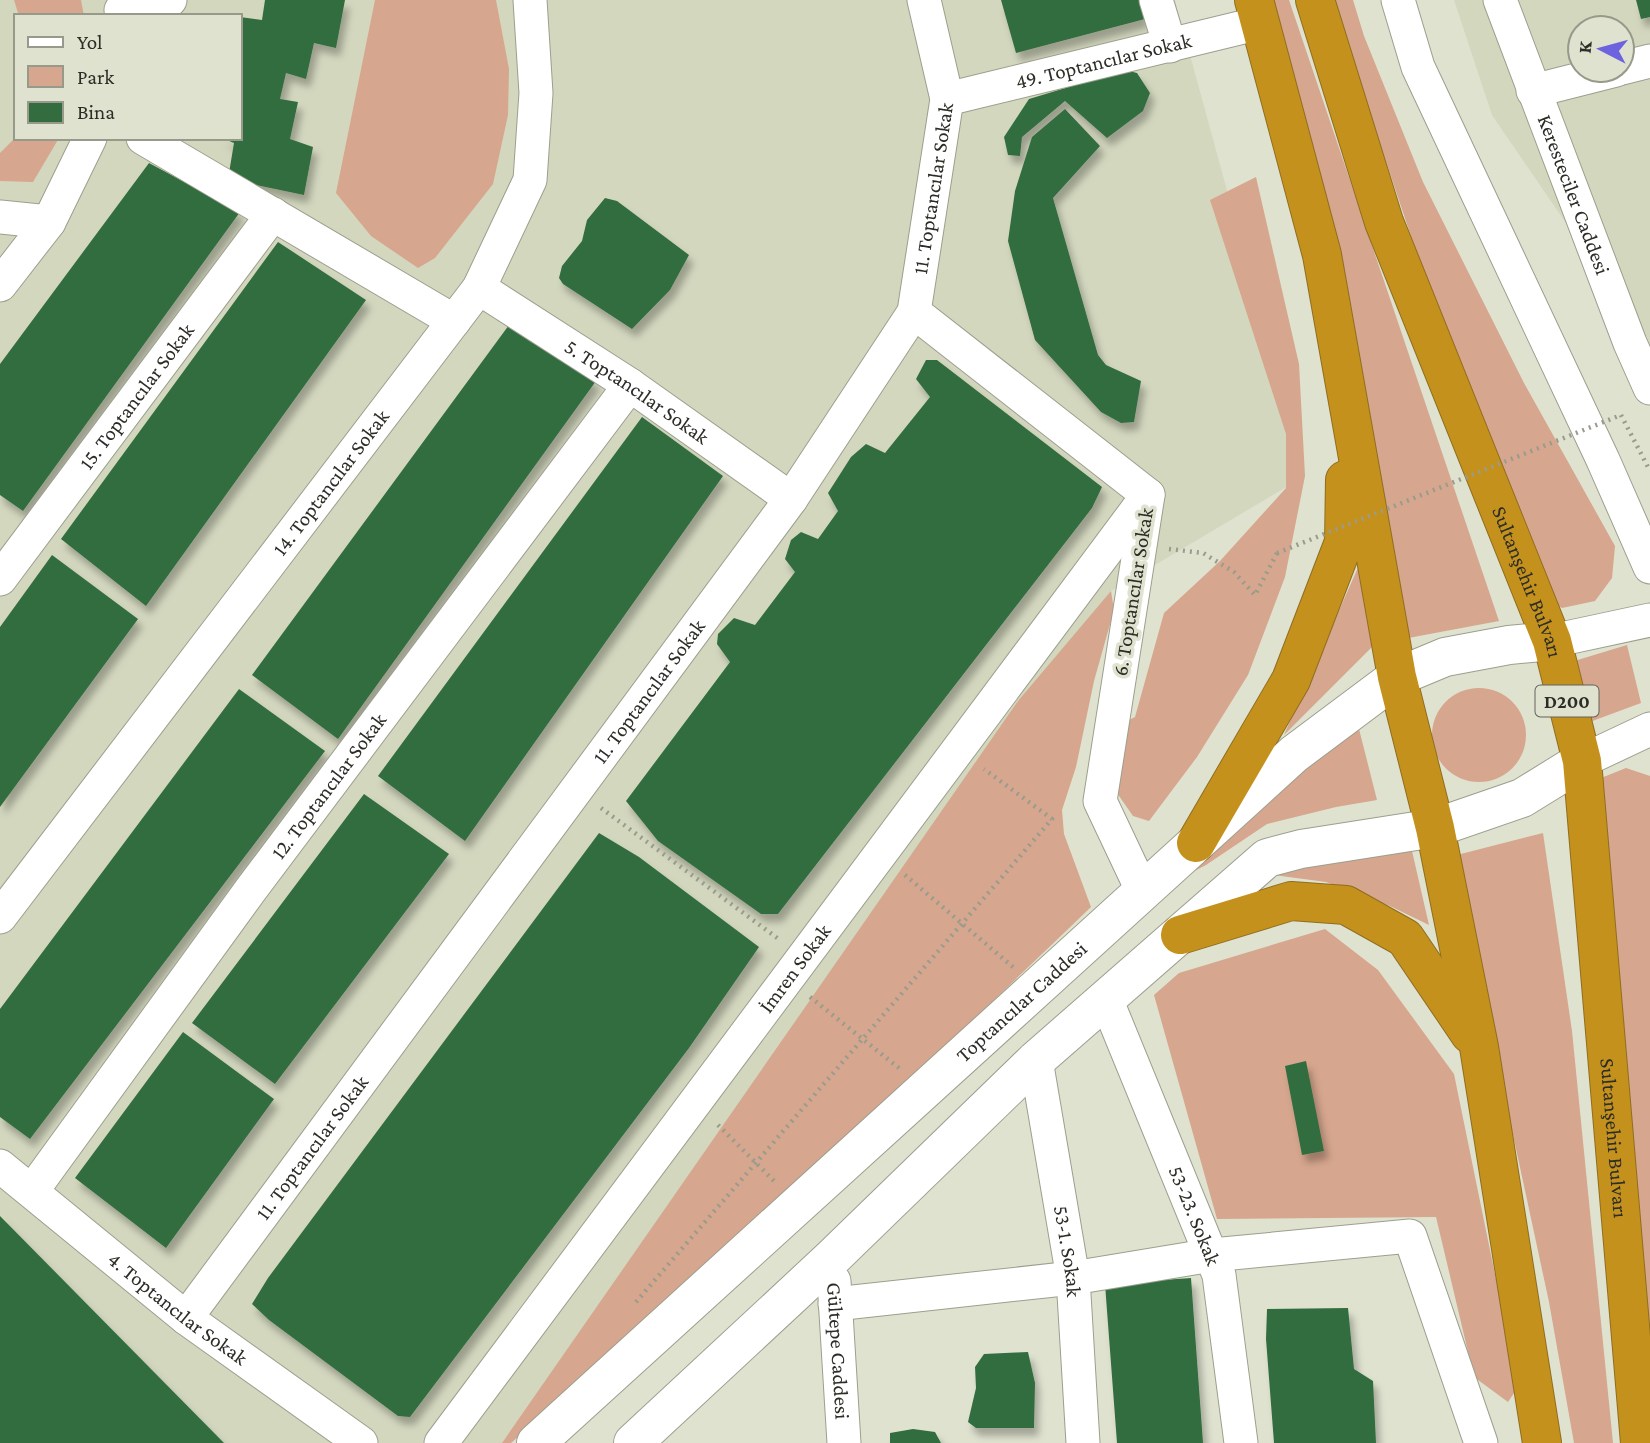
<svg xmlns="http://www.w3.org/2000/svg" width="1650" height="1443" font-family="'Crimson Pro',serif">
	<style>
		.built { fill: #d3d7be; fill-rule: evenodd }
		.green { fill: #d6a68e }
		.building { fill: #336d3f; filter: url(#shadow) }
		.lines { fill: none; stroke-linecap: round; stroke-linejoin: round }
		.street-casing { stroke: #9c9f8e; stroke-width: 35 }
		.secondary-casing { stroke: #9c9f8e; stroke-width: 40 }
		.highway-casing { stroke: #8f6e20; stroke-width: 40 }
		.path { stroke: #999c8d; stroke-width: 4.5; stroke-dasharray: 2 5; stroke-linecap: butt }
		.street { stroke: #fff; stroke-width: 33 }
		.secondary { stroke: #fff; stroke-width: 38 }
		.highway { stroke: #c5911d; stroke-width: 38 }
		.path-bridge { stroke: #999c8d; stroke-width: 4.5; stroke-dasharray: 2 5; stroke-linecap: butt }
		.labels { text-anchor: middle; stroke-width: 7; stroke-linejoin: round; paint-order: stroke }
		.shield { fill: #dfe2cf; stroke: #626359; stroke-width: 2 }
		.shield-label { font-size: 19px; font-weight: bold; fill: #2c2d26 }
		.street-label { font-size: 21px; fill: #2c2d26; stroke: #dfe2cf }
	</style>
	<defs>
		<filter id="shadow"><feDropShadow dx="4.5" dy="8" stdDeviation="3.5" flood-color="#0004"/></filter>
	</defs>
	<rect width="100%" height="100%" fill="#dfe2cf"/>
	<!-- built -->
	<path class="built" d="M 0,0 L 1175,0 L 1305,476 L 1111,591 L 502,1443 L 0,1443 ZM 16,16 L 240,16 L 240,138 L 16,138 Z
		M 1454,0 L 1650,0 L 1650,346 L 1492,115 ZM 1580,28 L 1622,28 L 1622,70 L 1580,70 Z"/>
	<!-- green -->
	<path class="green" d="M 14,0 L 81,0 L 84,16 L 19,16 Z
		M 375,0 L 496,0 L 509,69 L 508,115 L 493,184 L 435,258 L 418,268 L 371,236 L 336,193 Z
		M 1268,0 L 1289,0 L 1499,621 L 1403,639 Z
		M 1332,0 L 1353,0 L 1364,36 L 1423,182 L 1524,383 L 1615,546 L 1612,578 L 1595,601 L 1562,608 L 1538,594 L 1429,290 Z
		M 16,137 L 59,138 L 33,182 L 0,181 L 0,153 Z
		M 1256,177 L 1299,364 L 1305,476 L 1285,577 L 1248,675 L 1197,757 L 1149,821 L 1133,816 L 1117,793 L 1121,724 L 1135,717 L 1164,613 L 1220,561 L 1286,488 L 1286,434 L 1210,200 Z
		M 1364,554 L 1378,641 L 1284,735 Z
		M 1111,591 L 1114,610 L 1094,681 L 1076,767 L 1062,810 L 1064,834 L 1091,907 C 901,1089 711,1272 511,1443 L 502,1443 L 1018,701 Z
		M 1627,645 L 1641,703 L 1587,723 L 1571,662 Z
		M1432 735a47 47 0 1 1 94 0a47 47 0 1 1-94 0Z
		M 1357,721 L 1377,800 L 1336,807 L 1267,824 L 1206,865 L 1181,878 Z
		M 1626,768 L 1650,776 L 1650,1384 L 1601,778 Z
		M 1543,833 L 1572,1031 L 1613,1443 L 1574,1443 L 1549,1302 L 1453,856 Z
		M 1412,851 L 1429,925 L 1390,906 L 1326,882 L 1267,874 Z
		M 1325,929 L 1378,970 L 1454,1074 L 1518,1387 L 1508,1402 L 1474,1377 L 1436,1217 L 1217,1219 L 1154,995 L 1179,973 Z"/>
	<!-- building -->
	<path class="building" d="M 265,0 L 345,0 L 336,48 L 314,43 L 306,79 L 286,73 L 280,99 L 298,102 L 290,139 L 313,147 L 304,195 L 228,179 L 234,143 L 222,138 L 240,138 L 240,17 L 262,20 Z
		M 1001,0 L 1139,0 L 1145,19 L 1016,53 Z
		M 1636,0 L 1650,0 L 1650,17 L 1641,19 Z
		M 1125,70 L 1137,73 L 1150,93 L 1143,111 L 1107,138 L 1065,101 L 1022,137 L 1020,156 L 1008,155 L 1004,137 L 1029,99 Z
		M 1065,109 L 1100,146 L 1053,198 L 1098,355 L 1106,365 L 1141,381 L 1134,422 L 1121,423 L 1101,412 L 1035,340 L 1008,241 L 1015,191 L 1032,137 Z
		M 149,163 L 240,212 L 23,511 L 0,495 L 0,364 Z
		M 605,198 L 617,201 L 689,255 L 670,290 L 632,329 L 563,284 L 559,278 L 562,266 L 582,241 L 587,220 Z
		M 278,242 L 366,300 L 146,606 L 61,539 Z
		M 509,325 L 596,381 L 338,739 L 252,675 Z
		M 926,360 L 937,360 L 1102,487 L 1092,508 L 778,914 L 761,914 L 658,841 L 626,801 L 730,662 L 717,644 L 718,634 L 734,618 L 755,625 L 795,572 L 785,559 L 791,540 L 801,532 L 818,539 L 838,511 L 828,493 L 851,457 L 866,444 L 885,453 L 930,397 L 916,379 Z
		M 642,417 L 723,476 L 465,841 L 378,776 Z
		M 52,555 L 138,619 L 0,807 L 0,627 Z
		M 239,689 L 325,751 L 30,1139 L 0,1117 L 0,1009 Z
		M 364,794 L 449,854 L 275,1084 L 192,1023 Z
		M 599,833 L 639,857 L 759,947 L 689,1048 L 410,1417 L 398,1416 L 269,1320 L 252,1304 L 268,1278 Z
		M 183,1032 L 274,1099 L 166,1248 L 75,1178 Z
		M 1306,1061 L 1324,1151 L 1302,1155 L 1285,1066 Z
		M 0,1216 L 224,1443 L 0,1443 Z
		M 1191,1278 L 1203,1443 L 1117,1443 L 1105,1284 Z
		M 1348,1308 L 1354,1369 L 1373,1381 L 1376,1443 L 1274,1443 L 1266,1339 L 1267,1309 Z
		M 1028,1352 L 1035,1383 L 1034,1428 L 976,1428 L 968,1422 L 976,1388 L 975,1367 L 984,1354 Z
		M 913,1429 L 935,1432 L 941,1443 L 890,1443 L 890,1433 Z"/>
	<g class="lines">
		<!-- street casing -->
		<g class="street-casing">
			<g id="street">
				<path d="M 1156,0 L 1170,46"/>
				<path d="M 1398,0 L 1418,67 L 1603,460 L 1650,567"/>
				<path id="s1" d="M 1500,0 L 1630,343 L 1650,388"/>
				<path d="M 121,10 L 170,0"/>
				<path d="M 1622,68 L 1650,61"/>
				<path d="M 1533,91 L 1616,70"/>
				<path id="s2" d="M 947,99 L 1260,23"/>
				<path d="M 143,138 L 454,321"/>
				<path d="M 0,217 L 49,222"/>
				<path d="M 0,285 L 49,222 L 90,138"/>
				<path id="s3" d="M 479,288 L 630,385 L 791,499"/>
				<path d="M 914,312 L 1148,495 L 1100,801 L 1143,892"/>
				<path id="s4" d="M 0,579 L 273,214"/>
				<path d="M 1552,641 L 1650,620"/>
				<path d="M 1582,761 L 1650,729"/>
				<path id="s5" d="M 0,917 L 479,288 L 530,180 L 536,93 L 530,0"/>
				<path id="s6" d="M 1106,999 L 1219,1275 L 1241,1443"/>
				<path id="s7" d="M 1036,1060 L 1073,1278 L 1083,1443"/>
				<path id="s8" d="M 0,1166 L 186,1318 L 361,1443"/>
				<path id="s9" d="M 32,1191 L 252,888 L 630,385"/>
				<path id="s10" d="M 834,1281 L 844,1443"/>
				<path d="M 835,1304 L 1073,1278 L 1212,1255 L 1410,1236 L 1481,1443"/>
				<path id="s11" d="M 186,1318 L 791,499 L 914,312 L 947,99 L 924,0"/>
				<path id="s12" d="M 441,1443 L 1148,495"/>
			</g>
		</g>
		<!-- secondary casing -->
		<g class="secondary-casing">
			<g id="secondary">
				<path id="s13" d="M 536,1443 L 1294,754 L 1397,677 L 1445,657 L 1509,645 L 1552,641"/>
				<path d="M 633,1443 L 832,1258 L 1036,1060 L 1267,858 L 1301,849 L 1435,828 L 1522,798 L 1582,761"/>
			</g>
		</g>
		<!-- highway casing -->
		<g class="highway-casing">
			<g id="highway">
				<path d="M 1254,0 L 1322,255 L 1397,677 L 1435,828 L 1479,1047 L 1542,1443"/>
				<path id="s14" d="M 1315,0 L 1384,222 L 1552,641 L 1582,761 L 1640,1443"/>
				<path d="M 1196,843 L 1291,680 L 1344,542 L 1345,480"/>
				<path d="M 1180,935 L 1291,901 L 1346,905 L 1405,938 L 1470,1034"/>
			</g>
		</g>
		<!-- path -->
		<path class="path" d="M 1621,415 L 1650,471
			M 1169,549 L 1203,553 L 1234,572 L 1255,595 L 1277,553
			M 601,808 L 780,940
			M 905,875 L 1013,967
			M 810,997 L 899,1068
			M 718,1125 L 774,1181
			M 636,1302 L 1052,819 L 984,769"/>
		<!-- street -->
		<use href="#street" class="street"/>
		<!-- secondary -->
		<use href="#secondary" class="secondary"/>
		<!-- highway -->
		<use href="#highway" class="highway"/>
		<!-- path-bridge -->
		<path class="path-bridge" d="M 1277,553 L 1621,415"/>
	</g>
	<g class="labels">
		<!-- shield labels -->
		<rect class="shield" x="1535.5" y="685.5" width="63" height="31" rx="5"/>
		<g class="shield-label">
			<text x="1567" y="708">D200</text>
		</g>
		<!-- street labels -->
		<g class="street-label">
			<text dy="7" stroke="none"><textPath href="#s2" startOffset="161">49. Toptancılar Sokak</textPath></text>
			<text dy="7" stroke="none"><textPath href="#s11" startOffset="1367">11. Toptancılar Sokak</textPath></text>
			<text dy="7" stroke="none"><textPath href="#s1" startOffset="208">Keresteciler Caddesi</textPath></text>
			<text dy="7" stroke="none"><textPath href="#s3" startOffset="189">5. Toptancılar Sokak</textPath></text>
			<text dy="7" stroke="none"><textPath href="#s4" startOffset="228">15. Toptancılar Sokak</textPath></text>
			<text dy="7" stroke="none"><textPath href="#s5" startOffset="546">14. Toptancılar Sokak</textPath></text>
			<text dy="7" stroke="none"><textPath href="#s14" startOffset="620">Sultanşehir Bulvarı</textPath></text>
			<text transform="translate(1133 592) rotate(-81)" y="7">6. Toptancılar Sokak</text>
			<text dy="7" stroke="none"><textPath href="#s11" startOffset="779">11. Toptancılar Sokak</textPath></text>
			<text dy="7" stroke="none"><textPath href="#s9" startOffset="502">12. Toptancılar Sokak</textPath></text>
			<text dy="7" stroke="none"><textPath href="#s12" startOffset="592">İmren Sokak</textPath></text>
			<text dy="7" stroke="none"><textPath href="#s13" startOffset="656">Toptancılar Caddesi</textPath></text>
			<text dy="7" stroke="none"><textPath href="#s14" startOffset="1186">Sultanşehir Bulvarı</textPath></text>
			<text dy="7" stroke="none"><textPath href="#s11" startOffset="212">11. Toptancılar Sokak</textPath></text>
			<text dy="7" stroke="none"><textPath href="#s6" startOffset="234">53-23. Sokak</textPath></text>
			<text dy="7" stroke="none"><textPath href="#s7" startOffset="194">53-1. Sokak</textPath></text>
			<text dy="7" stroke="none"><textPath href="#s8" startOffset="228">4. Toptancılar Sokak</textPath></text>
			<text dy="7" stroke="none"><textPath href="#s10" startOffset="70">Gültepe Caddesi</textPath></text>
		</g>
	</g>
	<!-- legend -->
	<rect x="14" y="14" width="228" height="126" fill="#dfe2cf" stroke="#979a8b" stroke-width="2"/>
	<rect x="28" y="37" width="35" height="10" fill="#ffffff" stroke="#979a8b" stroke-width="2"/>
	<text x="77" y="49" font-size="21" fill="#2c2d26">Yol</text>
	<rect x="28" y="66" width="35" height="21" fill="#d6a68e" stroke="#979a8b" stroke-width="2"/>
	<text x="77" y="84" font-size="21" fill="#2c2d26">Park</text>
	<rect x="28" y="102" width="35" height="21" fill="#336d3f" stroke="#979a8b" stroke-width="2"/>
	<text x="77" y="119" font-size="21" fill="#2c2d26">Bina</text>
	<!-- north arrow -->
	<g transform="translate(1601 49) rotate(276)"><circle r="33" fill="#dfe2cf" stroke="#979a8b" stroke-width="2"/>
	<path d="M0-5L12 26L0 18L-12 26Z" fill="#6d63de"/>
	<text y="-10" font-size="19" font-weight="bold" text-anchor="middle" fill="#2c2d26">K</text>
	</g>
</svg>
